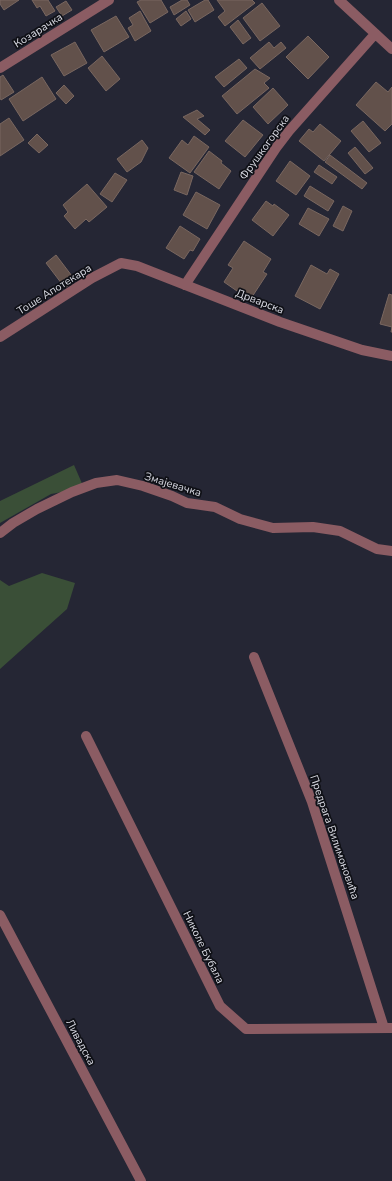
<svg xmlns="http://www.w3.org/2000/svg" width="392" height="1181" font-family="'Nunito Sans',sans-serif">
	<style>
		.green { fill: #3a4f37 }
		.building { fill: #62514b; stroke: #796760 }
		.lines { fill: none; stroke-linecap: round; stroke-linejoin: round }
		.minor { stroke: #8b5c63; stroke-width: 10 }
		.labels { text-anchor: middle; stroke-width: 3.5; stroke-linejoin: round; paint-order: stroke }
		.street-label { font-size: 11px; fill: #d9dae3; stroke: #0f1016 }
	</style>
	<rect width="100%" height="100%" fill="#252634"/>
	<!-- green -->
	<path class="green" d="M 74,465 L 84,488 L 51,494 L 0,523 L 0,501 Z
		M 42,573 L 75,583 L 67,609 L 0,669 L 0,580 L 9,586 Z"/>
	<!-- building -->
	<path class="building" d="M 0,0 L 19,0 L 4,10 L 0,4 Z
		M 32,0 L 48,0 L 55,11 L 46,16 L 40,6 L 37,8 Z
		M 141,0 L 161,0 L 168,12 L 150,23 L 137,2 Z
		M 182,0 L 187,0 L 190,5 L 174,15 L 170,7 Z
		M 205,0 L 208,0 L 214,10 L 195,22 L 188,10 Z
		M 217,0 L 252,0 L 255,3 L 225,26 L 218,17 L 225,11 Z
		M 66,1 L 72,10 L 62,16 L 56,7 Z
		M 262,3 L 280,26 L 260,41 L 243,18 Z
		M 140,11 L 151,31 L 135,41 L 128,28 L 133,25 L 129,18 Z
		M 186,11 L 191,19 L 181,26 L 176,19 Z
		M 116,16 L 129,37 L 104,52 L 91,30 Z
		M 238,20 L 251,38 L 243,44 L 230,27 Z
		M 308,36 L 329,57 L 308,79 L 286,57 Z
		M 75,42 L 87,63 L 64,76 L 51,55 Z
		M 269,42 L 274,48 L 281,42 L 286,48 L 260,69 L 250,58 Z
		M 102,56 L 120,79 L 106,91 L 88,68 Z
		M 239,59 L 247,68 L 224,87 L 215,77 Z
		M 255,69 L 270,78 L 264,83 L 269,88 L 237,114 L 222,96 Z
		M 3,75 L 14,92 L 1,100 L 0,98 L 0,77 Z
		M 42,77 L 56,99 L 23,121 L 9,99 Z
		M 376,82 L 388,92 L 392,87 L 392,124 L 385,131 L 356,105 Z
		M 64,85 L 74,96 L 66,104 L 56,93 Z
		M 273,88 L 288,105 L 268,124 L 253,107 Z
		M 197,110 L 204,116 L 197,119 L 210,130 L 205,135 L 183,117 Z
		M 9,118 L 24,140 L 0,156 L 0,124 Z
		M 243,120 L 263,135 L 245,157 L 225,141 Z
		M 363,121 L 381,143 L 369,152 L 351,131 Z
		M 320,124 L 341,141 L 324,161 L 299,141 L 309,129 L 313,132 Z
		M 37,134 L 48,145 L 39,153 L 28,143 Z
		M 194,136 L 209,147 L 190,173 L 169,158 L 182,140 L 188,145 Z
		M 142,140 L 148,148 L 141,162 L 127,172 L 117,159 Z
		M 355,147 L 373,168 L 365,174 L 348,153 Z
		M 209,151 L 222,161 L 221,163 L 231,171 L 219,189 L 194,172 Z
		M 330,155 L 367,183 L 362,189 L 325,162 Z
		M 290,161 L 310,176 L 296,195 L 276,181 Z
		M 319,165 L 337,177 L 332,184 L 314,172 Z
		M 181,172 L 193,176 L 187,195 L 174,190 Z
		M 115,173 L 127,180 L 112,202 L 100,194 Z
		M 87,184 L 107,207 L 89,222 L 86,219 L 75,229 L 64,216 L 68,212 L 63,205 Z
		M 310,186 L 334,201 L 328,211 L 304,196 Z
		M 196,192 L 220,205 L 207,229 L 183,215 Z
		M 266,201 L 273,206 L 274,204 L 289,215 L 273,236 L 252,220 Z
		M 343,206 L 352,211 L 343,231 L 333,226 Z
		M 308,208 L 329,219 L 319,236 L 299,224 Z
		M 180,226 L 200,239 L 193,251 L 190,250 L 184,259 L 166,248 Z
		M 244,241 L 271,259 L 263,272 L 267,274 L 250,300 L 224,282 L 233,268 L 228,265 Z
		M 56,255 L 75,280 L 65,288 L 46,263 Z
		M 311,265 L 327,274 L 330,269 L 339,274 L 320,309 L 295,296 Z
		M 389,294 L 392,295 L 392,332 L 391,332 L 392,327 L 380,324 Z"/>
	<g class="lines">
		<!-- minor -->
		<path class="minor" d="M 339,0 L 392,49
			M 0,68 L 109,0
			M 185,285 L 276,148 L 289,131 L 375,34
			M 0,337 L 92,278 L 121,263 L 137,266 L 280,322 L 362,350 L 392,356
			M 0,533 L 13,523 L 37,509 L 72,492 L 96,483 L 117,480 L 143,486 L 172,496 L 187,503 L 215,507 L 240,519 L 273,528 L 313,527 L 340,531 L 377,549 L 392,551
			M 254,657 L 312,802 L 384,1028
			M 86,736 L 220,1006 L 246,1029 L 392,1028
			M 0,915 L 141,1181"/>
	</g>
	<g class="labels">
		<!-- street labels -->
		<g class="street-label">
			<text transform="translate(38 30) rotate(-32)" y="4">Козарачка</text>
			<text transform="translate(264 147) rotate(-54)" y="4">Фрушкогорска</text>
			<text transform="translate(54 289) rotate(-32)" y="4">Тоше Апотекара</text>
			<text transform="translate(260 301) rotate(21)" y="4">Дрварска</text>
			<text transform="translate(173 484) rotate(17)" y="4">Змајевачка</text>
			<text transform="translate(335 837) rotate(71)" y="4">Предрага Вилимоновића</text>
			<text transform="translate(204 947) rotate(64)" y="4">Николе Бубала</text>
			<text transform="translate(81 1042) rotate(62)" y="4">Ливадска</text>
		</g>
	</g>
</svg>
